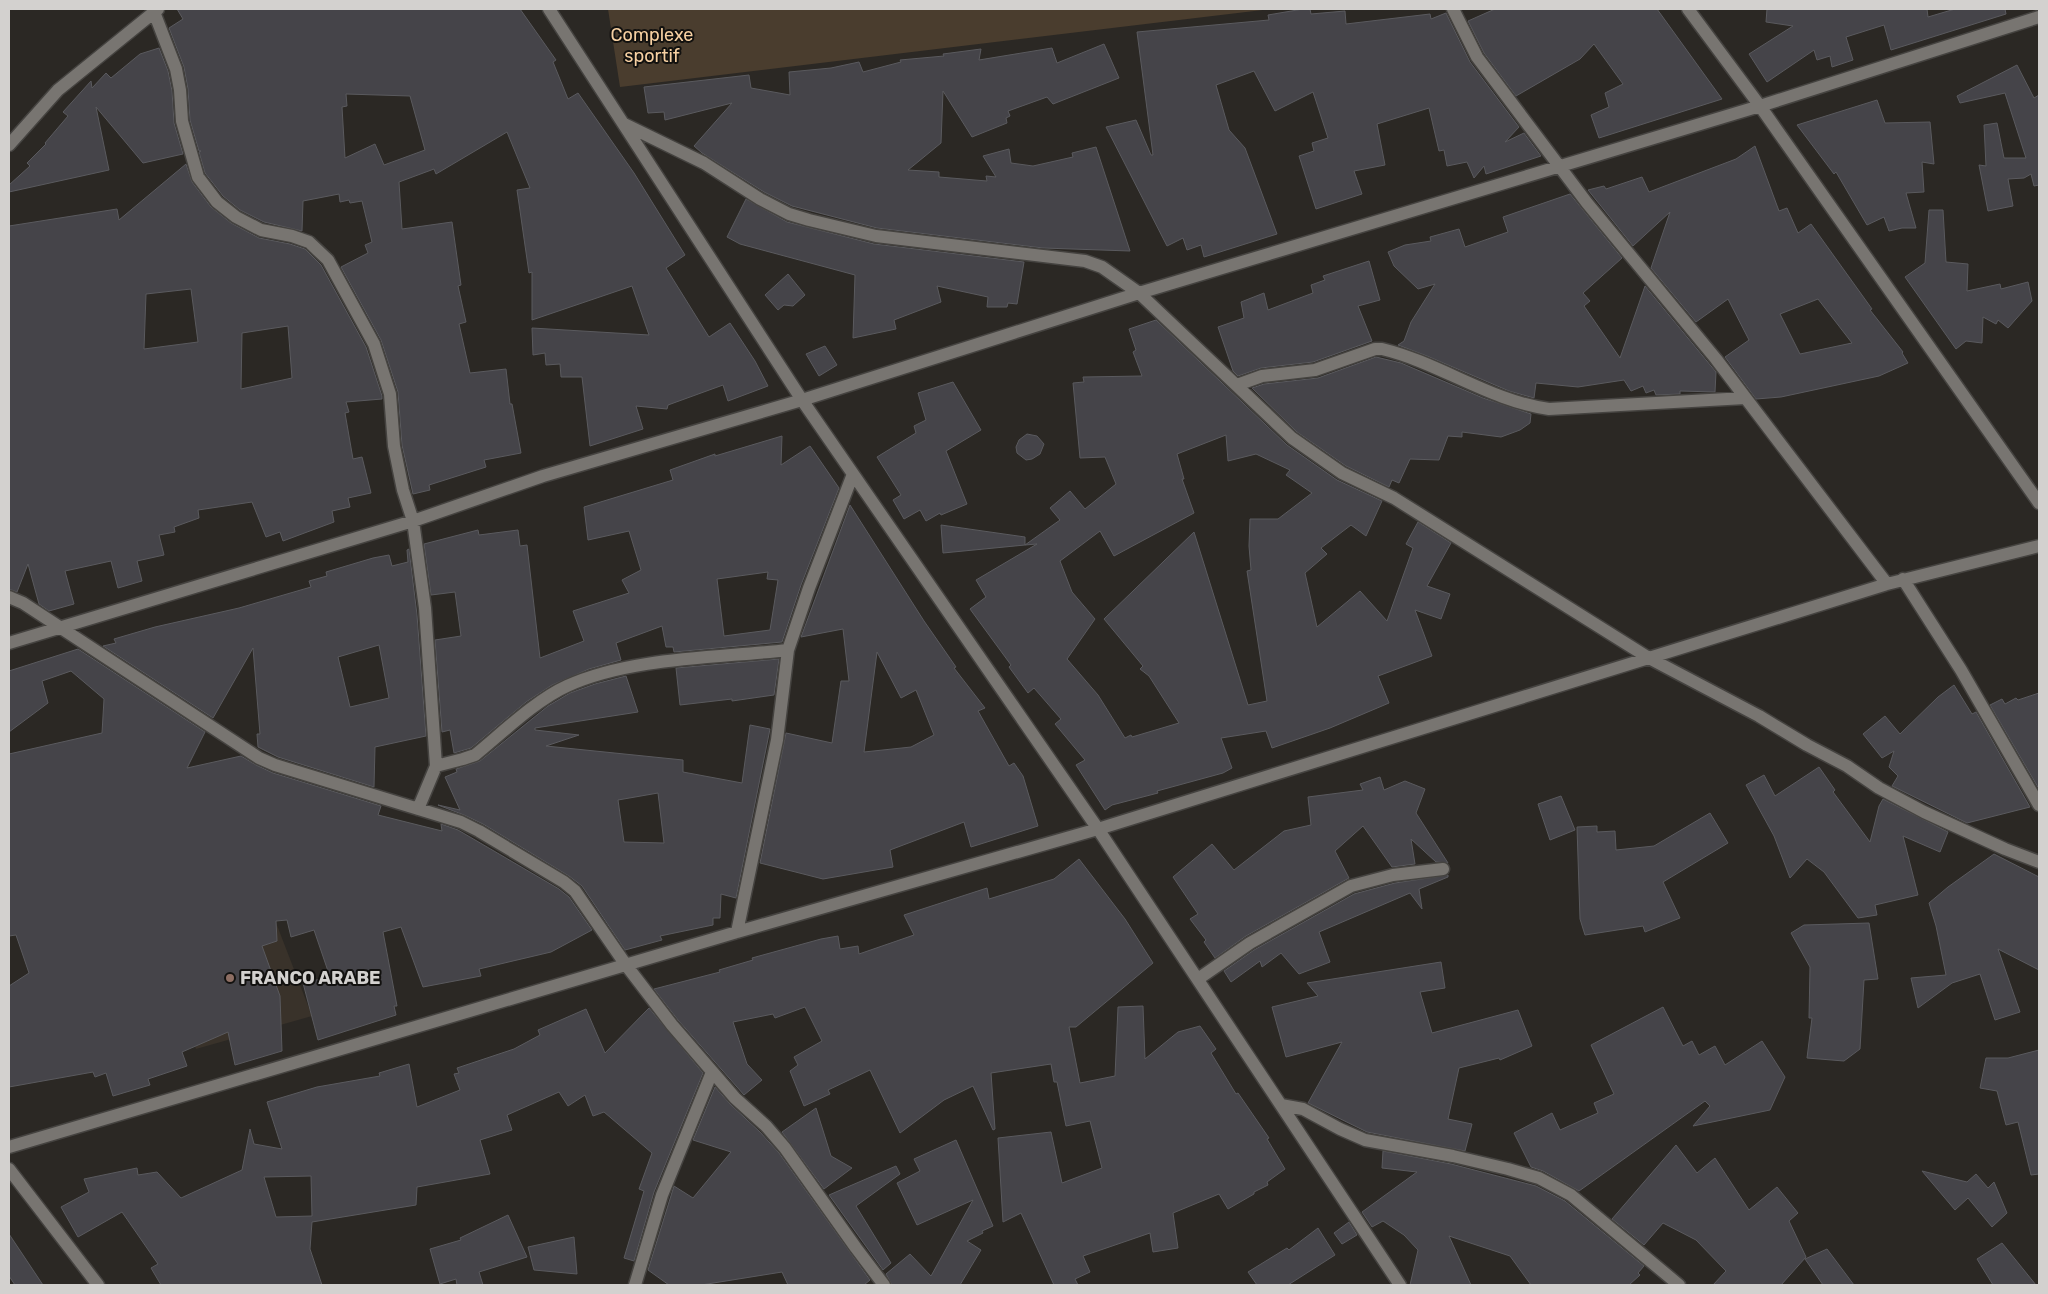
<svg xmlns="http://www.w3.org/2000/svg" width="2048" height="1294" font-family="Rubik,sans-serif">
	<style>
		.built { fill: #39322a }
		.green { fill: #4a3d2e }
		.building { fill: #454449; stroke: #5a5a5e; fill-rule: evenodd }
		.lines { fill: none; stroke-linecap: round; stroke-linejoin: round }
		.minor-casing { stroke: #454340; stroke-width: 15 }
		.minor { stroke: #787571; stroke-width: 12 }
		.education-dot { fill: #8d6e63; stroke: #12110f; stroke-width: 2 }
		.labels { text-anchor: middle; stroke-width: 4; stroke-linejoin: round; paint-order: stroke }
		.park-label { font-size: 18px; fill: #f6d0a2; stroke: #12110f }
		.poi-label { font-size: 18px; font-weight: bold; fill: #d3d1cf; stroke: #12110f; text-anchor: start }
	</style>
	<rect width="100%" height="100%" fill="#2b2824"/>
	<!-- built -->
	<path class="built" d="M 268,902 L 312,1016 L 196,1049 L 186,1015 Z"/>
	<!-- green -->
	<path class="green" d="M 608,9 L 1271,9 L 620,87 Z"/>
	<!-- building -->
	<path class="building" d="M 177,9 L 520,9 L 556,60 L 553,62 L 568,99 L 578,93 L 634,173 L 685,255 L 666,268 L 709,337 L 730,323 L 755,361 L 768,386 L 728,401 L 723,385 L 668,405 L 667,409 L 636,406 L 643,429 L 590,446 L 582,377 L 561,377 L 560,364 L 546,365 L 545,353 L 533,355 L 532,328 L 649,335 L 632,286 L 532,320 L 532,272 L 529,273 L 517,190 L 530,188 L 507,132 L 436,174 L 434,169 L 399,182 L 402,229 L 452,222 L 461,285 L 458,286 L 466,322 L 459,324 L 470,373 L 506,369 L 510,404 L 512,404 L 521,453 L 484,460 L 486,467 L 429,485 L 430,490 L 413,494 L 402,445 L 398,392 L 381,340 L 341,267 L 368,253 L 365,245 L 372,242 L 362,201 L 350,203 L 349,200 L 340,202 L 339,194 L 303,201 L 302,231 L 264,222 L 240,210 L 223,196 L 205,173 L 199,152 L 201,151 L 199,151 L 190,120 L 188,89 L 184,67 L 169,28 L 183,19 ZM 346,94 L 410,96 L 425,150 L 384,165 L 375,144 L 345,158 L 342,107 L 347,106 Z
		M 1303,9 L 1310,9 L 1311,14 L 1345,11 L 1346,24 L 1430,14 L 1431,19 L 1446,13 L 1470,62 L 1519,127 L 1505,142 L 1524,133 L 1541,156 L 1486,174 L 1484,166 L 1474,178 L 1467,162 L 1447,166 L 1444,150 L 1439,151 L 1429,108 L 1377,124 L 1385,165 L 1354,171 L 1362,194 L 1316,209 L 1299,156 L 1314,151 L 1312,143 L 1328,138 L 1313,92 L 1275,111 L 1254,71 L 1216,85 L 1229,130 L 1245,148 L 1277,234 L 1204,257 L 1201,245 L 1187,250 L 1183,238 L 1167,246 L 1106,127 L 1136,120 L 1151,155 L 1153,155 L 1137,32 L 1269,20 L 1268,15 Z
		M 1495,9 L 1657,9 L 1722,99 L 1599,138 L 1591,115 L 1609,107 L 1605,93 L 1623,84 L 1594,44 L 1580,59 L 1516,96 L 1484,53 L 1468,21 Z
		M 1767,9 L 1927,9 L 1928,17 L 1955,9 L 2005,9 L 2006,14 L 1891,50 L 1884,25 L 1846,37 L 1853,60 L 1832,67 L 1830,56 L 1817,60 L 1814,50 L 1767,82 L 1749,54 L 1793,26 L 1766,22 Z
		M 1104,44 L 1119,78 L 1053,104 L 1047,97 L 1008,111 L 1010,116 L 1006,118 L 1007,123 L 972,137 L 943,91 L 941,143 L 908,170 L 939,172 L 939,177 L 987,181 L 986,176 L 996,177 L 983,156 L 1009,149 L 1011,163 L 1033,166 L 1073,157 L 1072,153 L 1096,147 L 1130,251 L 1043,248 L 877,228 L 792,206 L 764,192 L 702,153 L 694,146 L 732,103 L 665,120 L 664,112 L 648,113 L 644,87 L 749,75 L 751,88 L 790,95 L 789,72 L 831,68 L 859,62 L 863,72 L 901,62 L 900,60 L 944,56 L 943,54 L 981,49 L 979,60 L 1052,48 L 1057,63 Z
		M 159,48 L 168,71 L 172,91 L 174,123 L 183,154 L 143,163 L 96,107 L 109,170 L 9,192 L 9,185 L 30,166 L 27,163 L 46,144 L 45,143 L 68,116 L 63,112 L 91,81 L 92,88 L 106,73 L 111,78 L 140,54 Z
		M 2017,65 L 2034,98 L 2039,95 L 2039,185 L 2034,186 L 2031,174 L 2024,178 L 2008,179 L 2013,206 L 1988,211 L 1979,165 L 1986,166 L 1984,125 L 1997,123 L 2004,158 L 2026,158 L 2005,93 L 1960,103 L 1957,96 Z
		M 1877,100 L 1885,123 L 1930,122 L 1934,164 L 1922,162 L 1924,192 L 1906,193 L 1916,228 L 1902,228 L 1889,231 L 1884,217 L 1867,225 L 1836,172 L 1834,174 L 1797,125 Z
		M 1755,146 L 1779,211 L 1787,208 L 1798,233 L 1811,224 L 1872,309 L 1870,310 L 1903,352 L 1902,353 L 1908,363 L 1879,376 L 1781,397 L 1756,399 L 1725,357 L 1749,340 L 1728,299 L 1696,322 L 1651,268 L 1670,212 L 1633,246 L 1588,190 L 1604,186 L 1606,189 L 1642,177 L 1649,192 L 1736,159 ZM 1818,299 L 1852,343 L 1800,354 L 1780,314 Z
		M 186,164 L 192,182 L 211,207 L 231,223 L 259,238 L 290,244 L 305,249 L 321,265 L 366,347 L 382,396 L 382,399 L 346,402 L 349,412 L 345,413 L 353,459 L 362,457 L 371,493 L 348,498 L 350,507 L 332,511 L 334,522 L 283,541 L 280,532 L 266,537 L 252,502 L 198,510 L 199,518 L 174,527 L 175,532 L 159,535 L 164,555 L 137,561 L 142,581 L 118,588 L 111,561 L 65,571 L 74,604 L 49,611 L 39,604 L 28,564 L 17,592 L 9,589 L 9,226 L 117,209 L 119,220 ZM 191,289 L 198,342 L 144,349 L 146,294 ZM 288,326 L 292,378 L 241,389 L 242,333 Z
		M 1570,194 L 1622,258 L 1583,293 L 1590,301 L 1584,306 L 1620,358 L 1645,286 L 1716,372 L 1715,392 L 1680,391 L 1680,394 L 1656,395 L 1654,390 L 1646,393 L 1643,386 L 1631,391 L 1624,380 L 1578,387 L 1536,383 L 1534,398 L 1509,391 L 1427,356 L 1398,345 L 1404,341 L 1411,322 L 1435,284 L 1418,289 L 1394,266 L 1388,252 L 1405,245 L 1431,241 L 1430,237 L 1459,229 L 1465,247 L 1508,232 L 1503,217 Z
		M 746,199 L 787,222 L 874,244 L 1024,262 L 1017,304 L 1008,303 L 1007,307 L 987,307 L 988,297 L 937,286 L 941,302 L 894,320 L 896,329 L 853,338 L 855,275 L 740,244 L 727,237 Z
		M 1929,210 L 1943,210 L 1946,262 L 1968,264 L 1967,291 L 2000,284 L 2001,289 L 2028,282 L 2032,301 L 2008,328 L 1998,320 L 1996,324 L 1983,317 L 1982,343 L 1966,341 L 1956,349 L 1905,277 L 1925,263 Z
		M 1369,261 L 1380,300 L 1358,306 L 1372,341 L 1313,362 L 1261,368 L 1238,376 L 1233,371 L 1218,327 L 1244,318 L 1241,302 L 1264,293 L 1268,310 L 1313,293 L 1311,285 L 1325,280 L 1323,276 Z
		M 788,274 L 805,295 L 793,306 L 784,305 L 778,310 L 765,295 Z
		M 1156,320 L 1287,445 L 1337,480 L 1382,501 L 1366,536 L 1351,525 L 1321,548 L 1327,554 L 1305,573 L 1317,627 L 1360,591 L 1387,621 L 1413,548 L 1406,544 L 1418,522 L 1451,543 L 1427,586 L 1450,594 L 1441,619 L 1415,610 L 1432,656 L 1378,676 L 1389,703 L 1330,728 L 1272,748 L 1266,731 L 1221,738 L 1232,768 L 1223,773 L 1157,791 L 1158,793 L 1112,805 L 1105,810 L 1076,765 L 1085,760 L 1055,724 L 1061,719 L 1034,688 L 1028,693 L 1009,667 L 1011,665 L 970,609 L 986,597 L 976,580 L 1037,544 L 1025,545 L 1060,520 L 1050,508 L 1070,491 L 1085,509 L 1116,484 L 1105,457 L 1080,458 L 1073,383 L 1084,382 L 1083,377 L 1142,376 L 1133,352 L 1136,350 L 1129,329 ZM 1226,435 L 1228,461 L 1256,454 L 1290,470 L 1286,475 L 1312,493 L 1278,519 L 1250,519 L 1249,546 L 1251,570 L 1247,571 L 1267,701 L 1248,705 L 1194,532 L 1104,619 L 1143,666 L 1140,669 L 1149,676 L 1179,723 L 1132,737 L 1131,735 L 1125,738 L 1098,695 L 1067,659 L 1095,619 L 1072,592 L 1060,561 L 1100,531 L 1114,556 L 1194,513 L 1182,479 L 1184,479 L 1177,454 Z
		M 825,346 L 837,365 L 819,376 L 806,354 Z
		M 1376,357 L 1401,363 L 1483,398 L 1531,414 L 1530,423 L 1520,430 L 1501,437 L 1462,432 L 1462,437 L 1448,436 L 1439,460 L 1410,459 L 1399,483 L 1392,480 L 1389,487 L 1346,466 L 1297,432 L 1252,388 L 1264,384 L 1318,378 Z
		M 953,382 L 981,430 L 946,451 L 967,504 L 941,515 L 940,513 L 926,521 L 920,510 L 904,519 L 893,500 L 901,495 L 877,457 L 916,433 L 914,426 L 926,420 L 918,393 Z
		M 1027,434 L 1037,436 L 1044,444 L 1040,454 L 1032,459 L 1026,460 L 1017,453 L 1016,447 L 1019,440 Z
		M 782,436 L 781,465 L 810,446 L 839,488 L 801,585 L 782,642 L 674,652 L 673,647 L 666,647 L 662,626 L 616,643 L 621,660 L 589,669 L 552,685 L 526,702 L 471,748 L 454,753 L 450,730 L 442,732 L 435,640 L 461,636 L 455,592 L 431,595 L 424,544 L 478,530 L 479,535 L 518,530 L 520,546 L 527,545 L 540,658 L 584,641 L 573,611 L 629,593 L 622,580 L 641,570 L 629,531 L 588,540 L 584,507 L 673,480 L 670,470 L 715,454 L 715,456 ZM 768,572 L 767,579 L 778,580 L 770,630 L 724,636 L 717,579 Z
		M 850,505 L 924,621 L 956,667 L 954,668 L 985,708 L 978,711 L 1009,766 L 1014,763 L 1023,776 L 1038,826 L 971,847 L 964,822 L 890,850 L 893,867 L 823,879 L 760,863 L 786,733 L 832,743 L 841,681 L 849,681 L 843,629 L 801,637 ZM 877,652 L 901,698 L 916,690 L 934,735 L 911,747 L 864,752 Z
		M 941,525 L 1025,537 L 1025,545 L 943,553 Z
		M 409,549 L 417,615 L 426,736 L 375,747 L 374,787 L 278,757 L 258,747 L 257,734 L 260,734 L 253,648 L 213,718 L 103,646 L 116,643 L 114,639 L 155,627 L 239,608 L 311,587 L 309,581 L 327,576 L 326,572 L 373,558 L 389,555 L 392,566 L 408,562 L 407,550 ZM 379,645 L 389,698 L 350,707 L 338,657 Z
		M 78,649 L 205,732 L 187,768 L 241,756 L 256,765 L 273,773 L 381,806 L 378,815 L 442,831 L 441,824 L 458,830 L 559,889 L 569,897 L 592,930 L 551,952 L 479,969 L 481,976 L 423,987 L 401,927 L 383,932 L 397,1006 L 394,1006 L 396,1015 L 318,1040 L 303,983 L 330,977 L 314,930 L 291,937 L 287,920 L 276,921 L 277,941 L 262,946 L 280,996 L 282,1051 L 235,1065 L 228,1032 L 182,1052 L 187,1066 L 148,1079 L 150,1085 L 113,1096 L 106,1073 L 95,1077 L 93,1072 L 9,1087 L 9,986 L 29,973 L 16,935 L 9,936 L 9,754 L 102,733 L 104,699 L 71,671 L 42,681 L 48,703 L 9,732 L 9,671 Z
		M 779,659 L 774,695 L 732,701 L 732,699 L 680,705 L 676,668 Z
		M 626,676 L 638,712 L 535,728 L 535,730 L 579,735 L 546,746 L 683,760 L 683,772 L 742,783 L 750,725 L 770,729 L 736,898 L 721,894 L 720,918 L 713,918 L 713,925 L 660,936 L 662,940 L 625,950 L 582,886 L 569,876 L 483,824 L 464,815 L 438,805 L 460,810 L 445,777 L 457,772 L 456,769 L 480,761 L 548,706 L 570,693 L 595,684 ZM 658,793 L 664,843 L 624,842 L 618,800 Z
		M 1954,685 L 1972,714 L 1976,712 L 2030,807 L 1967,823 L 1892,786 L 1898,776 L 1889,767 L 1894,751 L 1882,758 L 1863,734 L 1885,716 L 1900,734 L 1938,697 Z
		M 2039,693 L 2039,789 L 1990,705 L 2002,699 L 2005,704 L 2016,698 L 2018,700 Z
		M 1819,767 L 1835,790 L 1833,792 L 1870,842 L 1879,806 L 1883,799 L 1948,832 L 1940,852 L 1903,836 L 1918,895 L 1875,905 L 1877,915 L 1858,918 L 1824,872 L 1807,859 L 1790,878 L 1774,836 L 1746,785 L 1764,775 L 1775,796 Z
		M 1380,777 L 1384,790 L 1405,781 L 1425,789 L 1416,813 L 1448,863 L 1436,862 L 1411,839 L 1415,864 L 1392,867 L 1363,826 L 1335,851 L 1349,878 L 1246,936 L 1215,958 L 1204,942 L 1206,940 L 1190,919 L 1198,914 L 1173,877 L 1212,844 L 1234,870 L 1284,831 L 1311,825 L 1308,797 L 1363,790 L 1360,784 Z
		M 1561,796 L 1575,830 L 1550,840 L 1538,804 Z
		M 1710,813 L 1728,843 L 1663,882 L 1680,918 L 1645,932 L 1643,926 L 1585,935 L 1580,919 L 1577,827 L 1597,826 L 1597,832 L 1615,831 L 1616,850 L 1654,846 Z
		M 1994,854 L 2039,877 L 2039,970 L 1998,949 L 2020,1012 L 1995,1020 L 1980,974 L 1952,983 L 1918,1008 L 1911,978 L 1946,975 L 1936,926 L 1929,903 L 1948,887 Z
		M 1079,859 L 1125,919 L 1153,963 L 1076,1027 L 1069,1027 L 1080,1083 L 1115,1076 L 1118,1007 L 1143,1006 L 1145,1059 L 1178,1032 L 1200,1026 L 1216,1049 L 1211,1053 L 1236,1094 L 1238,1093 L 1269,1138 L 1267,1139 L 1285,1169 L 1267,1182 L 1268,1185 L 1254,1192 L 1254,1194 L 1228,1209 L 1219,1194 L 1173,1213 L 1178,1248 L 1153,1252 L 1150,1233 L 1083,1256 L 1090,1272 L 1075,1279 L 1078,1285 L 1054,1285 L 1021,1213 L 1003,1222 L 998,1138 L 1051,1132 L 1062,1183 L 1102,1168 L 1090,1121 L 1066,1126 L 1057,1082 L 1054,1082 L 1051,1064 L 991,1073 L 995,1129 L 993,1130 L 973,1086 L 944,1100 L 900,1133 L 870,1070 L 828,1090 L 830,1094 L 804,1106 L 790,1071 L 798,1065 L 794,1057 L 822,1041 L 805,1007 L 775,1018 L 773,1014 L 733,1022 L 747,1064 L 762,1080 L 744,1095 L 678,1020 L 654,989 L 720,972 L 719,970 L 753,960 L 752,958 L 821,939 L 838,936 L 840,949 L 858,946 L 859,954 L 914,935 L 904,915 L 987,888 L 989,899 L 1054,879 Z
		M 1448,875 L 1448,877 L 1419,889 L 1422,909 L 1410,893 L 1319,932 L 1330,962 L 1299,974 L 1281,953 L 1262,967 L 1260,961 L 1231,982 L 1224,971 L 1254,950 L 1354,894 L 1395,883 Z
		M 1869,923 L 1878,979 L 1864,980 L 1860,1049 L 1844,1061 L 1807,1058 L 1812,1018 L 1809,1018 L 1810,967 L 1791,933 L 1804,925 Z
		M 1441,962 L 1445,988 L 1420,992 L 1432,1033 L 1518,1010 L 1532,1046 L 1500,1060 L 1499,1058 L 1459,1068 L 1448,1119 L 1472,1124 L 1465,1151 L 1367,1132 L 1308,1103 L 1342,1042 L 1286,1057 L 1272,1007 L 1318,996 L 1307,983 Z
		M 1663,1007 L 1683,1046 L 1692,1041 L 1699,1055 L 1715,1046 L 1725,1065 L 1762,1041 L 1785,1077 L 1770,1110 L 1693,1126 L 1710,1106 L 1705,1101 L 1579,1191 L 1543,1171 L 1531,1167 L 1514,1133 L 1552,1113 L 1560,1130 L 1598,1113 L 1594,1103 L 1614,1094 L 1591,1045 Z
		M 649,1008 L 703,1073 L 654,1192 L 634,1261 L 624,1258 L 644,1191 L 639,1189 L 652,1153 L 604,1112 L 593,1116 L 585,1095 L 568,1106 L 559,1092 L 507,1115 L 512,1130 L 480,1140 L 490,1174 L 417,1187 L 416,1205 L 312,1222 L 310,1249 L 322,1285 L 161,1285 L 151,1268 L 158,1264 L 122,1212 L 78,1237 L 61,1207 L 89,1192 L 84,1179 L 137,1168 L 138,1175 L 157,1172 L 181,1198 L 242,1170 L 250,1129 L 254,1144 L 282,1149 L 267,1102 L 317,1087 L 380,1076 L 379,1073 L 409,1064 L 417,1107 L 460,1090 L 454,1074 L 459,1073 L 457,1068 L 514,1049 L 540,1035 L 538,1030 L 586,1009 L 605,1053 ZM 311,1176 L 312,1216 L 276,1217 L 264,1177 Z
		M 2039,1050 L 2039,1174 L 2031,1175 L 2018,1122 L 2006,1125 L 1997,1091 L 1980,1088 L 1986,1058 L 2008,1058 Z
		M 715,1087 L 730,1104 L 760,1132 L 779,1153 L 870,1280 L 864,1285 L 788,1285 L 782,1272 L 701,1285 L 669,1285 L 648,1270 L 674,1186 L 693,1198 L 731,1152 L 693,1140 Z
		M 816,1108 L 831,1156 L 852,1168 L 824,1189 L 782,1132 Z
		M 956,1140 L 993,1226 L 982,1231 L 983,1233 L 967,1241 L 981,1250 L 960,1285 L 892,1285 L 886,1274 L 910,1254 L 931,1276 L 973,1200 L 917,1225 L 897,1183 L 920,1171 L 914,1159 Z
		M 1676,1145 L 1697,1173 L 1715,1158 L 1749,1210 L 1777,1187 L 1798,1213 L 1789,1221 L 1806,1257 L 1781,1285 L 1713,1285 L 1726,1271 L 1696,1240 L 1663,1223 L 1644,1245 L 1612,1219 Z
		M 1383,1151 L 1451,1164 L 1536,1186 L 1565,1201 L 1644,1266 L 1638,1273 L 1640,1275 L 1629,1285 L 1531,1285 L 1510,1256 L 1449,1236 L 1471,1285 L 1410,1285 L 1418,1250 L 1404,1235 L 1383,1221 L 1372,1227 L 1362,1212 L 1417,1172 L 1382,1168 Z
		M 896,1166 L 900,1174 L 856,1206 L 891,1263 L 883,1270 L 829,1195 Z
		M 1922,1171 L 1967,1182 L 1976,1174 L 1988,1188 L 1994,1182 L 2007,1213 L 1992,1227 L 1968,1198 L 1955,1210 Z
		M 508,1215 L 527,1257 L 479,1272 L 483,1285 L 457,1285 L 456,1279 L 440,1284 L 430,1249 L 461,1240 L 460,1238 Z
		M 1349,1222 L 1357,1235 L 1342,1244 L 1334,1233 Z
		M 1318,1228 L 1335,1255 L 1288,1285 L 1257,1285 L 1248,1272 L 1287,1248 L 1289,1250 Z
		M 9,1234 L 43,1285 L 15,1285 L 9,1276 Z
		M 574,1237 L 577,1274 L 534,1270 L 528,1247 Z
		M 2002,1243 L 2036,1285 L 1993,1285 L 1977,1259 Z
		M 1827,1249 L 1854,1285 L 1823,1285 L 1805,1259 Z"/>
	<g class="lines">
		<!-- minor casing -->
		<g class="minor-casing">
			<path id="minor" d="M 549,9 L 802,400 L 1098,829 L 1400,1285
				M 1453,9 L 1477,57 L 1587,203 L 1716,359 L 1887,584
				M 1688,9 L 1760,106 L 2039,503
				M 154,12 L 176,69 L 180,90 L 182,121 L 198,177 L 217,202 L 236,217 L 261,230 L 292,236 L 309,242 L 328,260 L 374,344 L 390,394 L 394,446 L 403,490 L 413,521 L 425,608 L 436,766
				M 624,124 L 704,163 L 760,199 L 789,214 L 809,220 L 876,236 L 1085,261 L 1102,267 L 1139,293 L 1292,438 L 1342,473 L 1394,498 L 1649,658 L 1759,716 L 1807,745 L 1847,766 L 1879,788 L 1924,812 L 2005,849 L 2039,862
				M 9,145 L 58,90 L 158,9
				M 1237,385 L 1262,376 L 1315,370 L 1375,349 L 1382,349 C 1440,363 1490,401 1549,409 L 1745,398
				M 1903,579 L 1961,670 L 2039,805
				M 9,597 L 23,603 L 259,758 L 275,765 L 461,822 L 479,831 L 564,882 L 575,891 L 626,965 L 672,1025 L 735,1098 L 766,1126 L 785,1148 L 856,1248 L 884,1285
				M 9,643 L 413,521 L 543,476 L 802,400 L 1139,293 L 1760,106 L 2039,17
				M 418,809 L 436,766 L 463,759 L 475,755 C 502,733 536,700 567,686 C 631,657 718,658 788,650
				M 737,932 L 777,740 L 788,650 L 809,588 L 853,474
				M 1198,979 L 1250,943 L 1351,886 L 1393,875 L 1443,869
				M 1281,1105 L 1303,1109 L 1340,1129 L 1365,1140 L 1453,1156 L 1508,1169 L 1539,1178 L 1571,1195 L 1679,1285
				M 9,1147 L 737,932 L 1098,829 L 1887,584 L 2039,546
				M 9,1169 L 98,1285
				M 635,1285 L 662,1195 L 712,1072"/>
		</g>
		<!-- minor -->
		<use href="#minor" class="minor"/>
	</g>
	<!-- markers -->
	<circle class="education-dot" cx="230" cy="978" r="5"/>
	<g class="labels">
		<!-- park labels -->
		<g class="park-label">
			<text x="652" y="41">Complexe<tspan x="652" dy="21">sportif</tspan></text>
		</g>
		<!-- poi labels -->
		<g class="poi-label">
			<text x="240" y="984">FRANCO ARABE</text>
		</g>
	</g>
	<!-- border -->
	<rect width="2048" height="1294" fill="none" stroke="#d3d1cf" stroke-width="20"/>
</svg>
